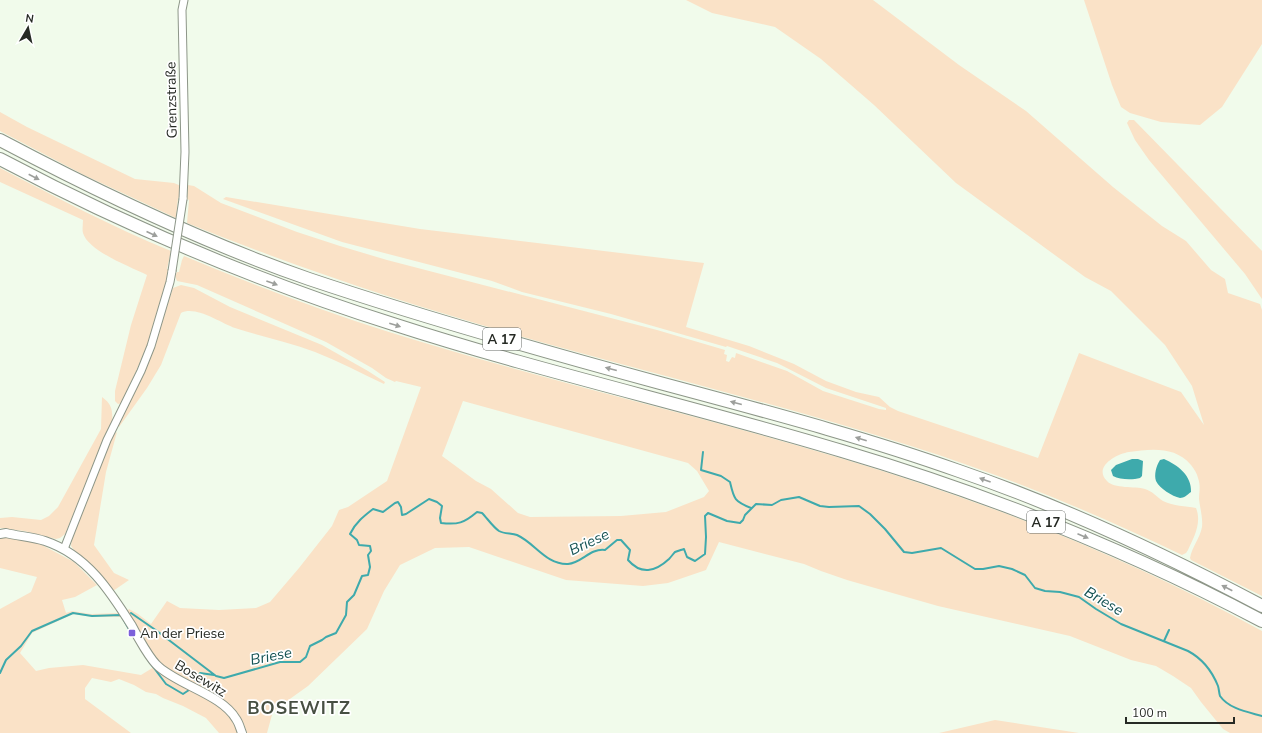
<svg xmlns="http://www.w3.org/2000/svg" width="1262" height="733" font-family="'Nunito Sans',sans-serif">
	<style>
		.green { fill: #fae2c7; fill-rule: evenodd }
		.water { fill: #3eaaac }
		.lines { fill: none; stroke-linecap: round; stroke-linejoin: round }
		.stream { stroke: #3eaaac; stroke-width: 2 }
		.minor-casing { stroke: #8d9688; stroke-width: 9 }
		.tertiary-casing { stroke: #8d9688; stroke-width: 10 }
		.motorway-casing { stroke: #8d9688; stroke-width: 14 }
		.minor { stroke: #fff; stroke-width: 7 }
		.tertiary { stroke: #fff; stroke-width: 8 }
		.motorway { stroke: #fff; stroke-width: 12 }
		.minor-bridge-casing { stroke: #8d9688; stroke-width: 9; stroke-linecap: butt }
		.minor-bridge { stroke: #fff; stroke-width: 7 }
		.oneway { fill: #9d9f9c }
		.poi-dot { fill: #7c60db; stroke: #fff; stroke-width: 1.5 }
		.labels { text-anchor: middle; stroke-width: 3.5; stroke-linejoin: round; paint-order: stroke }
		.shield { fill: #fff; stroke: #676a66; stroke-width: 1 }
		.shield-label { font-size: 13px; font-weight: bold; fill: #262a24 }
		.street-label { font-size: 14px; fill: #262a24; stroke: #fff }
		.poi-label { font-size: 14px; fill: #262a24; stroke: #fff; text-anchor: start }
		.water-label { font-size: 15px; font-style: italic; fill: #165354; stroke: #fff }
		.district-label { font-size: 18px; font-weight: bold; letter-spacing: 1px; fill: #474f42; stroke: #fff }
	</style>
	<rect width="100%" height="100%" fill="#f1fbeb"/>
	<!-- green -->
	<path class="green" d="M 686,0 L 873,0 L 959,65 L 1026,111 L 1113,187 L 1162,226 L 1186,241 L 1211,270 L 1225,279 L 1228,293 L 1260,304 L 1262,310 L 1262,596 L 1191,560 L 1190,558 C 1192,547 1200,538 1202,527 C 1203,518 1200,508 1199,499 C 1199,492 1201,486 1198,478 C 1197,473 1194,469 1191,465 C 1175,446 1151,449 1129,452 C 1116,454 1093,467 1107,481 C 1114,489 1135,486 1145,489 C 1152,491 1157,497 1163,501 C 1174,506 1185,506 1196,508 C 1202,523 1194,537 1188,550 L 1186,553 L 1182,555 C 1122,526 1060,499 998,476 C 860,425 718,391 577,352 C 445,316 314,275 187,223 L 189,200 L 187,199 L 188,185 L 194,186 L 221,203 L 297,232 L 340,246 L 387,260 L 657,330 L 725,350 L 724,354 L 727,355 L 726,361 L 729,362 L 732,357 L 735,358 L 736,353 L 787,371 L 823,391 L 879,409 L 886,410 L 886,408 L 826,388 L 777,363 L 727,346 L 726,347 L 611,314 L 522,292 L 492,281 L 342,242 L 223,199 L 226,197 L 420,229 L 704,263 L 686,327 L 749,346 L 794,364 L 826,381 L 856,392 L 879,397 L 890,407 L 898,411 L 1038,458 L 1079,353 L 1181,392 L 1204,425 L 1192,386 L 1165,345 L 1111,291 L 1085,277 L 956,183 L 874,105 L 821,59 L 775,27 L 712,13 Z
		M 1084,0 L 1262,0 L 1262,44 L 1222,107 L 1200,125 L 1161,122 L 1130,113 L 1121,107 L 1112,85 Z
		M 0,112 L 27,127 L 135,179 L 174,183 L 181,186 L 179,198 L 178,198 L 176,218 L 84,175 L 0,131 Z
		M 1129,120 L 1134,120 L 1262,251 L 1262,299 L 1245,274 L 1149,160 L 1135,140 L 1127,123 Z
		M 0,168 C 56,197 112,227 171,251 L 167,269 L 169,270 L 160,307 L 148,344 L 122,403 L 118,404 L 115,401 L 115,391 L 131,325 L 147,275 C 131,267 88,251 83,233 C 82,229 83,224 83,220 L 0,182 Z
		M 184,256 C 251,284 320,310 389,332 C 564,387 745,425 919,483 C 1037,522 1153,571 1262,631 L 1262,733 L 1230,733 L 1223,729 L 1201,702 L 1191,688 L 1173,676 L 1156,666 L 1131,660 L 1070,636 L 938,606 L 847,580 L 821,571 L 804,564 L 719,542 L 706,570 L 668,583 L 643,586 L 566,580 L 469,547 L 435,548 L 400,565 L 384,591 L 367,629 L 308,686 L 273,711 L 267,733 L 247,733 C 237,691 188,689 161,664 C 152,656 147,645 142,636 C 138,630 133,624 130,617 C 129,614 129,613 127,611 L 129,609 L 138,614 L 151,624 L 167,601 L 180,608 L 219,610 L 256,608 L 270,602 L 299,568 L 332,526 L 339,510 L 348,507 L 387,481 L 421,387 L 396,381 L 395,382 L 386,378 L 372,368 L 326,342 L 197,285 L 177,281 L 175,276 L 177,272 L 179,272 L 182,260 ZM 463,401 L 688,463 L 697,471 L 709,491 L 704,497 L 666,512 L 621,516 L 530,517 L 518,513 L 491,489 L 476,481 L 442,456 Z
		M 181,285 L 194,288 L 230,307 L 322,345 L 368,371 L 385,382 L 384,384 C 361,373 338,361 315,352 C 289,342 262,337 235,328 C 221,323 195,305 181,313 L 161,365 L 147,388 L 119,427 L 118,425 L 153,348 L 173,288 Z
		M 102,397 C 112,404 113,411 112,423 L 65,534 L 60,538 L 56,539 L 24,531 L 0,528 L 0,518 L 12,517 L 41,520 L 49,516 L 58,507 L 101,429 Z
		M 117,432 L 106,472 L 94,545 L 114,573 L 129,580 L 113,591 L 93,568 L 74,550 L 71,546 L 72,537 L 108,445 L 113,435 Z
		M 0,537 L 24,539 L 42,544 L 42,545 L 74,562 L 97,585 L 75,597 L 62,600 L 66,613 L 72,611 L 91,614 L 120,613 L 122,617 L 92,617 L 73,614 L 32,633 L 20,653 L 36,671 L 49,668 L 83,665 L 141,675 L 154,667 C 161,674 168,679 177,684 C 201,696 230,705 238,733 L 219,733 L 206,718 L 183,706 L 163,698 L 156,694 L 146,692 L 134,685 L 119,679 L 111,682 L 92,678 L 85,688 L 85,699 L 131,733 L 0,733 L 0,609 L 31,592 L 37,577 L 0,568 Z
		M 995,720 L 1079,733 L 939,733 Z"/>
	<!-- water -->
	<path class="water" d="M 1132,459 L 1138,459 L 1143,461 L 1142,476 L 1140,478 C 1133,480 1120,480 1113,476 L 1111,470 L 1116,465 Z
		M 1164,459 C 1178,465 1192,476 1191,492 C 1187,495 1184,498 1180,498 C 1172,496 1160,489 1156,481 C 1154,475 1156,466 1160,460 Z"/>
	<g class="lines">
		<!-- stream -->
		<path class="stream" d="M 703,452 L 701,470 L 721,476 L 730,482 C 734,499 734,501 751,508
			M 131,613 L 157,631 L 216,676 L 224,678 L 280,662 L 300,662 L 306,657 L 310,646 L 322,640 L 326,637 L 336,633 L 346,615 L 347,602 L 354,595 L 362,576 L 368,575 L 370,567 L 368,555 L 371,551 L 370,546 L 359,545 L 357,540 L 350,534 C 355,523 364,516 373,509 L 383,512 L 395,503 L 398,502 L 401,507 L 402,515 L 406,514 L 429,499 L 437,502 L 442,506 L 440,518 L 441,523 C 458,525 464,523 477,512 L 482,513 C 487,518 493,527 499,531 C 504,534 512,533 517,535 C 535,543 546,565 568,564 C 582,563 590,548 605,550 L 617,540 L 621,540 L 630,550 L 628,560 C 641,575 655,572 669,559 C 671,557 673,554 675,552 C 677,551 681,550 684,549 L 687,557 L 695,561 L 705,554 L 706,537 L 705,516 L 708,513 L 727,521 L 740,523 L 743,520 L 745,515 L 756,504 L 772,505 L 781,500 L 799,497 L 820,506 L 829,507 L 859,506 L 870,514 L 885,529 L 904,552 L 912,553 L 941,548 L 975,569 L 983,569 L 999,566 L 1012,569 L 1025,575 L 1035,588 L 1045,591 L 1060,592 L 1079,597 L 1096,609 L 1121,624 L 1188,651 C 1203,659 1212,671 1218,686 C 1219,689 1219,693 1220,696 C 1229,709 1248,712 1262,716
			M 1164,641 L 1169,630
			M 148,660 L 166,684 L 183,694 L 189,690
			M 0,673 L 6,660 L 21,646 L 32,631 L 73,613 L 92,616 L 121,615 L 130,631
			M 195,680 L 200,673 L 214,675"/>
		<!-- minor casing -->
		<g class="minor-casing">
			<path id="minor" d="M 183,199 L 185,152 L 182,10 L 184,0
				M 64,549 L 107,440 L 141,371 L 151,346 L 170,282 L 172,271"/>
		</g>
		<!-- tertiary casing -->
		<g class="tertiary-casing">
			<path id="tertiary" d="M 0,534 L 6,533 C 18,536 33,537 45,541 C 87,555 110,591 132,626 C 137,636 151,661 159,667 C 181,686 222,695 236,719 C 239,723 240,728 242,733"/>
		</g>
		<!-- motorway casing -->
		<g class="motorway-casing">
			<path id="motorway" d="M 0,140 C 100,193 202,242 309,279 C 425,318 542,351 660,383 C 760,410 861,436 959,471 C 1064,507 1164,554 1262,606
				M 0,159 C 126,226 257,281 393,324 C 541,372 693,406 842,451 C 987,494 1128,550 1262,621"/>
		</g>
		<!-- minor -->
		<use href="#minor" class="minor"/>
		<!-- tertiary -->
		<use href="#tertiary" class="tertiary"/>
		<!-- motorway -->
		<use href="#motorway" class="motorway"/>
		<!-- minor-bridge casing -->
		<g class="minor-bridge-casing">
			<path id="minor-bridge" d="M 172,271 L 183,199"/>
		</g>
		<!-- minor-bridge -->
		<use href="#minor-bridge" class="minor-bridge"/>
	</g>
	<!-- one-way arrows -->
	<defs><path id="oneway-solid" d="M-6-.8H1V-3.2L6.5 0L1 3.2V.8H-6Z"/></defs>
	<g class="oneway">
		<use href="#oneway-solid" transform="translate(34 177) rotate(27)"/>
		<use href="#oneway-solid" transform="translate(152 234) rotate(24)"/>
		<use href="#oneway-solid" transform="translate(272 283) rotate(20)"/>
		<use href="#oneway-solid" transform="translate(395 325) rotate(17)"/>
		<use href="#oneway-solid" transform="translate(611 369) rotate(-165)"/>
		<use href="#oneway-solid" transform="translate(736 403) rotate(-165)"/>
		<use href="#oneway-solid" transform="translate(861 439) rotate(-163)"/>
		<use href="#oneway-solid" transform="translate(985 480) rotate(-160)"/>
		<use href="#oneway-solid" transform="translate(1083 536) rotate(23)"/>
		<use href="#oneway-solid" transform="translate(1227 588) rotate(-153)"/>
	</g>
	<!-- markers -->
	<rect class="poi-dot" x="128" y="629" width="8" height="8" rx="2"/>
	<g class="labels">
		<!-- shield labels -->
		<g class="shield">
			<rect x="483" y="328" width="38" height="22" rx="3"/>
			<rect x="1027" y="511" width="38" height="22" rx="3"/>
		</g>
		<g class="shield-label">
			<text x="502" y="344">A 17</text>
			<text x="1046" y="527">A 17</text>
		</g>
		<!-- street labels -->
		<g class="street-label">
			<text transform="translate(171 100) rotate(-91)" y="5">Grenzstraße</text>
			<text transform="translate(201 678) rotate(31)" y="5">Bosewitz</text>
		</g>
		<!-- poi labels -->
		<g class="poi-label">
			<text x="140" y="638">An der Priese</text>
		</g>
		<!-- water labels -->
		<g class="water-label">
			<text transform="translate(589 542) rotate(-25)" y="5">Briese</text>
			<text transform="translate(1104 601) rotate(30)" y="5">Briese</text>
			<text transform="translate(271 656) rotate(-11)" y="5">Briese</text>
		</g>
		<!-- district labels -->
		<g class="district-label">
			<text x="299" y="714">BOSEWITZ</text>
		</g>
	</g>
	<!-- north arrow -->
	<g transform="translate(28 28) rotate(9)" stroke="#ffffff" stroke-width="3" paint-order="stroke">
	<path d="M0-3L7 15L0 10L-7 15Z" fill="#262a24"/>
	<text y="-6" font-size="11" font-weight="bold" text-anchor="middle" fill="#262a24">N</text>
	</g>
	<!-- scale -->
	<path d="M1126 717v6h108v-6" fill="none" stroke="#262a24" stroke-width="2"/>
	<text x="1132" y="717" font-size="12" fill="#262a24" stroke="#ffffff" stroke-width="3" paint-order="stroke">100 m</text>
</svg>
